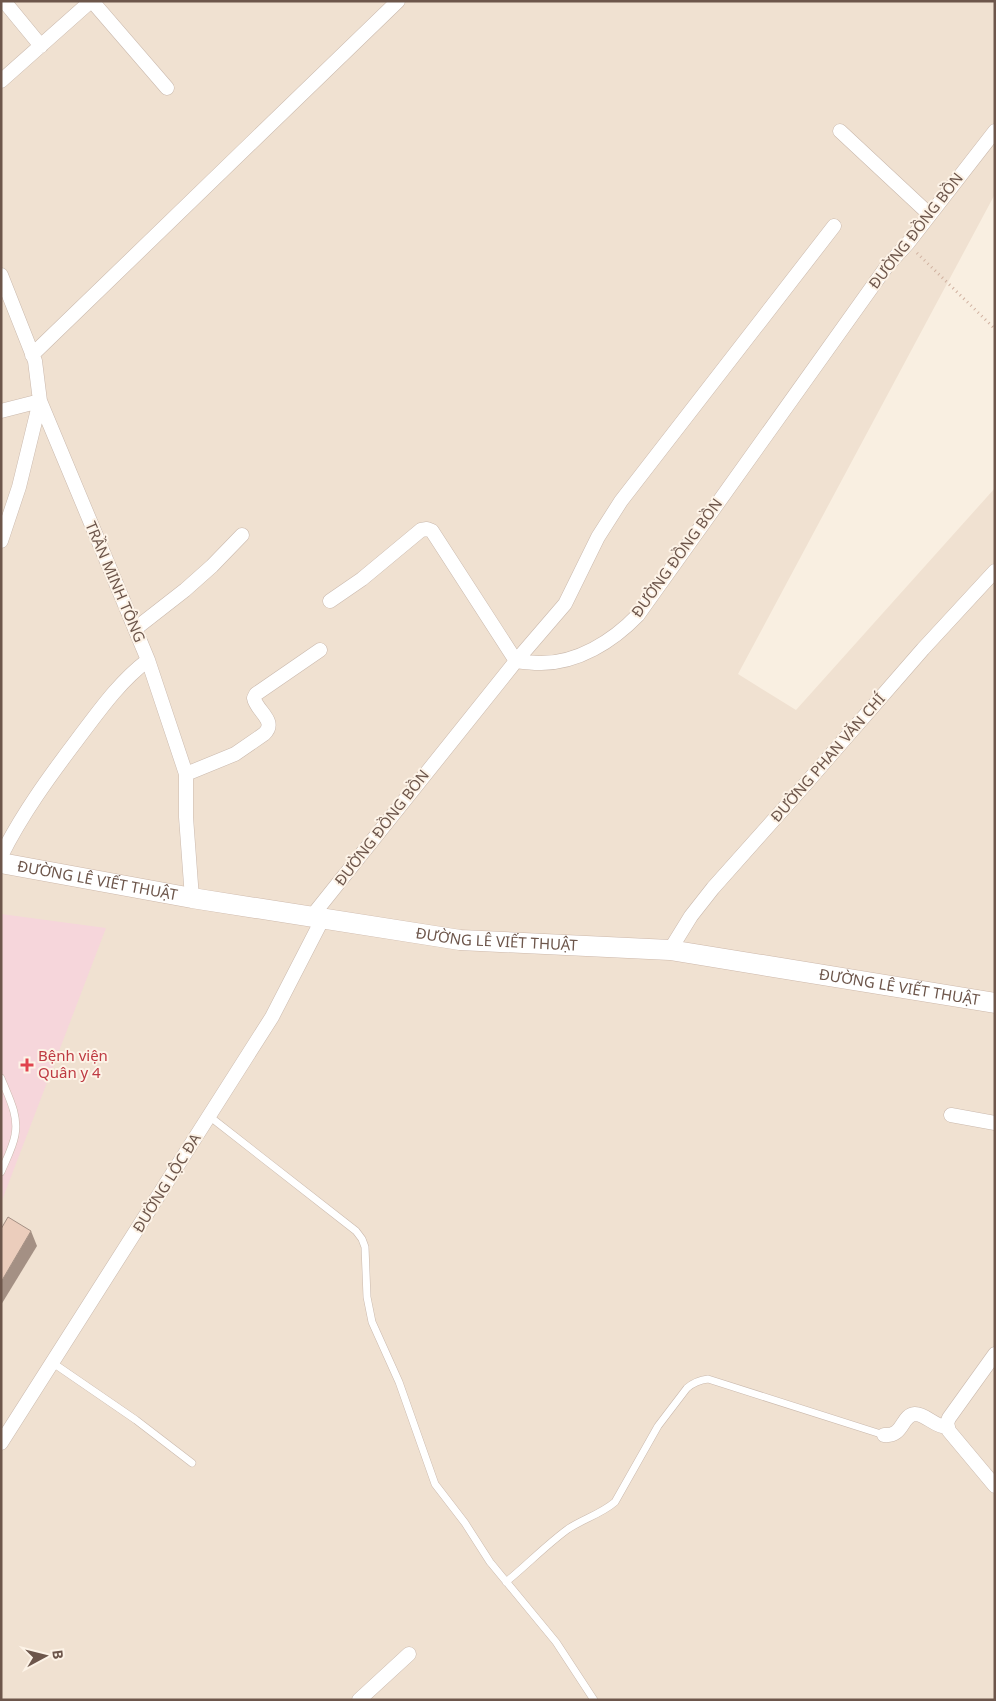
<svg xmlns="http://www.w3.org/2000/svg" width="996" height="1701" font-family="'Noto Sans',sans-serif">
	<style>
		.residential { fill: #f0e1d1 }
		.medical { fill: #f6d6db }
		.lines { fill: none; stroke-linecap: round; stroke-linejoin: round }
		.service-casing { stroke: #cab9ad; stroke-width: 8 }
		.minor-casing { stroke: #cab9ad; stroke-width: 15 }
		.secondary-casing { stroke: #cdb8aa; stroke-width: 21 }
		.path { stroke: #d0b1a0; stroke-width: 3; stroke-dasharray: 1 4; stroke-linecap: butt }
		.service { stroke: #fff; stroke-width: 7 }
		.minor { stroke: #fff; stroke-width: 14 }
		.secondary { stroke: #fff; stroke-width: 20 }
		.shaded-wall { fill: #a49084 }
		.building { fill: #ebcdbc; stroke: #a49084 }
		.health-dot { fill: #e0444e; stroke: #fdf3e7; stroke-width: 2 }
		.labels { text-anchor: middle; stroke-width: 4; stroke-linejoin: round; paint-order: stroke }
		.street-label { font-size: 15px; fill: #6d564b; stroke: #fdf3e7 }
		.health-label { font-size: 15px; fill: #be3a42; stroke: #fdf3e7; text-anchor: start }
	</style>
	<rect width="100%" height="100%" fill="#f9efe1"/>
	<!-- residential -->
	<path class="residential" d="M 1,1 L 994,1 L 995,194 L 738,674 L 796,710 L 995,488 L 995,1700 L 1,1700 Z"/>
	<!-- medical -->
	<path class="medical" d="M 1,914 L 106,928 L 1,1203 Z"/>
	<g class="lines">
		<!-- service casing -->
		<g class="service-casing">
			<path id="service" d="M 1,1078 C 8,1096 19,1115 15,1135 C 13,1147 6,1160 1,1172
				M 209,1116 L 356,1231 L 362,1239 L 365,1247 L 367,1297 L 372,1322 L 399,1382 L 435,1484 L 465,1523 L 490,1562 L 556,1642 L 594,1700
				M 53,1363 L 136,1420 L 192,1463
				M 506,1582 C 527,1565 546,1545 568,1529 C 583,1519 601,1514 615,1502 L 658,1426 L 687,1388 C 694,1382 700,1380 708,1379 L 884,1435"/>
		</g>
		<!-- minor casing -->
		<g class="minor-casing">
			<path id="minor" d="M 4,1 L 41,46
				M 92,1 L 167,88
				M 1,81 L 91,1
				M 840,131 L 929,214
				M 1,275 L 35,361 L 40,401 L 148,660 L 186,774 L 186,817 L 192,898
				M 32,355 L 398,1
				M 1,411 L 40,401 L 19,487 L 1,541
				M 330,601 L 362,579 L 421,530 L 427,529 L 432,531 L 516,661 L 565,604 L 598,537 L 621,501 L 834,226
				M 135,629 L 185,590 L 212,566 L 242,535
				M 186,774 L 235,754 L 264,734 C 278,721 256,711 254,698 L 256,694 L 320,650
				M 1,856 C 22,814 49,777 77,740 C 99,711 119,682 148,660
				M 312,916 L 516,661 C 524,662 532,663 539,663 C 577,664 613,641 638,615 L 887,266 L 908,243 L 995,131
				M 670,950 L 691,916 L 713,888 L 802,788 L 923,649 L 995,571
				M 951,1115 L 995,1123
				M 995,1354 L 949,1418 L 947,1423 L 949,1431 L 995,1486
				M 884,1435 C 904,1437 901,1415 915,1414 C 926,1414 935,1427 947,1427
				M 1,1443 L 272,1017 L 323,918
				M 359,1700 L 409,1654"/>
		</g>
		<!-- secondary casing -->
		<g class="secondary-casing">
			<g id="secondary">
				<path id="s1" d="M 1,863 L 192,898 L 460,940 L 670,950 L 995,1003"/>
			</g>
		</g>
		<!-- path -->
		<path class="path" d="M 917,253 L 995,329"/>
		<!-- service -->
		<use href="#service" class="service"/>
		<!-- minor -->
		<use href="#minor" class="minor"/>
		<!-- secondary -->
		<use href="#secondary" class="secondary"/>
	</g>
	<!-- shaded-wall -->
	<path class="shaded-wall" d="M 31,1231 L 37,1246 L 1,1305 L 1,1282 Z"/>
	<!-- building -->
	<path class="building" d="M 8,1217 L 31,1231 L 1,1282 L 1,1229 Z"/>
	<!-- markers -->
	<path class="health-dot" d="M24.5 1057.5h5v5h5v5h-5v5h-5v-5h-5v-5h5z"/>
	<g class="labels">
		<!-- street labels -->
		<g class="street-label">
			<text transform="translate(916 231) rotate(-52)" y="5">ĐƯỜNG ĐỒNG BỒN</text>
			<text transform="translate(677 558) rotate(-54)" y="5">ĐƯỜNG ĐỒNG BỒN</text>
			<text transform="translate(115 582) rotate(67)" y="5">TRẦN MINH TÔNG</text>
			<text transform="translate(828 758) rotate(-49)" y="5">ĐƯỜNG PHAN VĂN CHÍ</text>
			<text transform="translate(382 828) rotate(-52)" y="5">ĐƯỜNG ĐỒNG BỒN</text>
			<text dy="5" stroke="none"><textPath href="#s1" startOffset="98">ĐƯỜNG LÊ VIẾT THUẬT</textPath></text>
			<text dy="5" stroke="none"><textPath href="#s1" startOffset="502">ĐƯỜNG LÊ VIẾT THUẬT</textPath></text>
			<text dy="5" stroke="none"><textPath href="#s1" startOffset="908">ĐƯỜNG LÊ VIẾT THUẬT</textPath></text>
			<text transform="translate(167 1183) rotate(-58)" y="5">ĐƯỜNG LỘC ĐA</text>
		</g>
		<!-- health labels -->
		<g class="health-label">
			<text x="38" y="1061">Bệnh viện<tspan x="38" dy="17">Quân y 4</tspan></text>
		</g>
	</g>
	<!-- border -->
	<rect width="996" height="1701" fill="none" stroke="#6d564b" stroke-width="5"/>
	<!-- north arrow -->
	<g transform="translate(45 1656) rotate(83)" stroke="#fdf3e7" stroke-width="4" paint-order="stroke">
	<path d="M0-4L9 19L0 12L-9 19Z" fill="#6d564b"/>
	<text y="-8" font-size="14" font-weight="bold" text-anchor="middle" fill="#6d564b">B</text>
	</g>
</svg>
